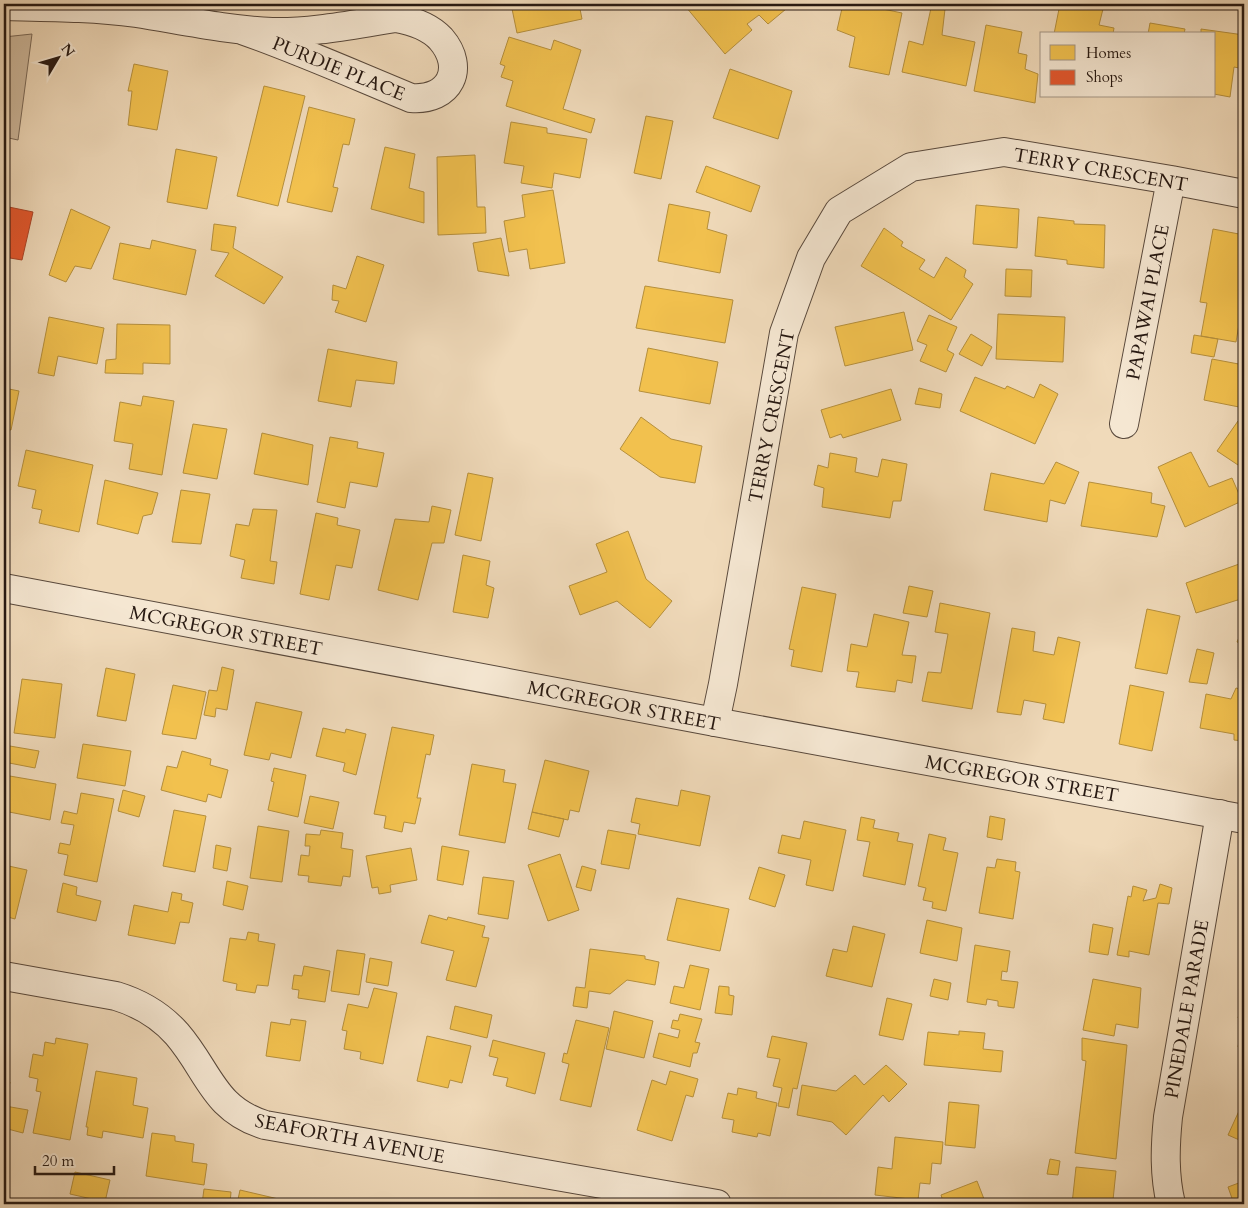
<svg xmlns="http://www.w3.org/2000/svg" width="1248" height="1208" font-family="Cardo,serif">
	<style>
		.green { fill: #ceb99d; stroke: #7a6958 }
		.homes { fill: #f2c14e; stroke: #b58f3c }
		.shops { fill: #e4572e; stroke: #ab4426 }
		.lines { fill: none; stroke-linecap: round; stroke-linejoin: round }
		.minor-casing { stroke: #59493c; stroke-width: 30 }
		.tertiary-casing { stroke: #59493c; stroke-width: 30 }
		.minor { stroke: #f5e7d2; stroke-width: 28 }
		.tertiary { stroke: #f5e7d2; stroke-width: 28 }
		.labels { text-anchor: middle; stroke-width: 5; stroke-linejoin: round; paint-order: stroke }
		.street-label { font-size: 19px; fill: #271912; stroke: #f5e7d2 }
	</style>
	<rect width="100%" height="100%" fill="#f0daba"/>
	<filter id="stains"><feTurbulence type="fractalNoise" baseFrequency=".004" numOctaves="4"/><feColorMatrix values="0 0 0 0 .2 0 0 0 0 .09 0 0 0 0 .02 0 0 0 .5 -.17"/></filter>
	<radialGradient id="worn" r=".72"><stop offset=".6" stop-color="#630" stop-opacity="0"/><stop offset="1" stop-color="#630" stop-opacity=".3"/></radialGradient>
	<!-- green -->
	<path class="green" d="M 32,34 L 18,140 L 4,137 L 4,37 Z"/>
	<!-- homes -->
	<path class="homes" d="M 511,4 L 579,4 L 582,19 L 517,33 Z
		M 689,4 L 792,4 L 768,24 L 759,15 L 747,24 L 752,30 L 725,54 L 686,7 Z
		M 843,4 L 859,4 L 902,13 L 889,75 L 849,67 L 855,37 L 837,30 Z
		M 1060,4 L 1075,4 L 1103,9 L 1099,25 L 1114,28 L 1113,34 L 1054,34 Z
		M 931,8 L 945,9 L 942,35 L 975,42 L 966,86 L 902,72 L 909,41 L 923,45 Z
		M 1150,23 L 1185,29 L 1184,34 L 1148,34 Z
		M 986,25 L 1022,32 L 1018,53 L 1027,55 L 1025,69 L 1038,74 L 1035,103 L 974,91 Z
		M 1201,29 L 1244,35 L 1244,69 L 1234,67 L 1230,97 L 1214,94 L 1214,34 L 1201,34 Z
		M 509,37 L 551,50 L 554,40 L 581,50 L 563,109 L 595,119 L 591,133 L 506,106 L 513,81 L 501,77 L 505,66 L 500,64 Z
		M 134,64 L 168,71 L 157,130 L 128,125 L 132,91 L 128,91 Z
		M 730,69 L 792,91 L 778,139 L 713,118 Z
		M 264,86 L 305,96 L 278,206 L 237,196 Z
		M 309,107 L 355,119 L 349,145 L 343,144 L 333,187 L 338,188 L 332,212 L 287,202 Z
		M 646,116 L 673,121 L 661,179 L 634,173 Z
		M 511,122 L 547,128 L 547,133 L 587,139 L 580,178 L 554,173 L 552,188 L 521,183 L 524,166 L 504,163 Z
		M 385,147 L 415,154 L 409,188 L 424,192 L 424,223 L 371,209 Z
		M 176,149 L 217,157 L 207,209 L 167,202 Z
		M 475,155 L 477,207 L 485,207 L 486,233 L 438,235 L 437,157 Z
		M 706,166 L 760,186 L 751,212 L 696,192 Z
		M 553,190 L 565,263 L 530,269 L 527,249 L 509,252 L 504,221 L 525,217 L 522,195 Z
		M 669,204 L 710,212 L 707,229 L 727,235 L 720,273 L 658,261 Z
		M 976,205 L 1019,209 L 1017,248 L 973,244 Z
		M 71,209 L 110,227 L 91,269 L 75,266 L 66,282 L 49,275 Z
		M 1038,217 L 1074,221 L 1074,224 L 1105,225 L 1104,268 L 1067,264 L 1067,260 L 1035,256 Z
		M 214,224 L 236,227 L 233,248 L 283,277 L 264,304 L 215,276 L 229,253 L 211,250 Z
		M 884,228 L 903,242 L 901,246 L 925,260 L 919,269 L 934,278 L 946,257 L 966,270 L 964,277 L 973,284 L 951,320 L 861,266 Z
		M 1213,229 L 1244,235 L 1244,295 L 1236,342 L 1201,336 L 1207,303 L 1200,302 Z
		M 501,238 L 509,276 L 478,271 L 473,243 Z
		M 152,240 L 196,250 L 186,295 L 113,279 L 120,243 L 150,249 Z
		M 357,256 L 384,265 L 366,322 L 335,312 L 339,301 L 332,300 L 333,285 L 346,289 Z
		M 1006,269 L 1032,270 L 1031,297 L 1005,296 Z
		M 645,286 L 733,300 L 725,343 L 636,328 Z
		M 904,312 L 913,350 L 845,366 L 835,327 Z
		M 998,314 L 1065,317 L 1063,362 L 996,359 Z
		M 929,315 L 957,327 L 947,350 L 954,354 L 946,372 L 920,361 L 927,345 L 917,341 Z
		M 49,317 L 104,328 L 97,364 L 58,356 L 54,376 L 38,373 Z
		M 117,324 L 170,325 L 170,364 L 143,363 L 143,374 L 105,373 L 106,360 L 116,359 Z
		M 971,334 L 992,347 L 982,366 L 959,354 Z
		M 1194,335 L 1218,339 L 1214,357 L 1191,353 Z
		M 648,348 L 718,362 L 710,404 L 639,391 Z
		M 328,349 L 397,362 L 394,384 L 356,380 L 351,407 L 318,401 Z
		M 1212,359 L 1244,365 L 1244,408 L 1204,400 Z
		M 975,377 L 1005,389 L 1007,386 L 1034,398 L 1040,384 L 1058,394 L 1035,444 L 960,411 Z
		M 4,388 L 19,391 L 11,430 L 4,429 Z
		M 919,388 L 942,394 L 940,408 L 915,404 Z
		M 891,389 L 901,420 L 843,438 L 841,434 L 830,438 L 821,410 Z
		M 143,396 L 174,401 L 162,475 L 129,469 L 133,444 L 114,441 L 120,402 L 141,406 Z
		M 641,417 L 671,439 L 702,446 L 695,483 L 660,477 L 620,449 Z
		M 1238,421 L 1244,425 L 1244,469 L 1217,451 Z
		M 193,424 L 227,429 L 217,479 L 183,473 Z
		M 262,433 L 313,445 L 308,485 L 254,474 Z
		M 330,437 L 358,442 L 357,448 L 384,453 L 377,487 L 350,482 L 345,508 L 317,502 Z
		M 26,450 L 93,465 L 79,532 L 39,523 L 42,510 L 32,508 L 36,490 L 18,486 Z
		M 1191,452 L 1209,487 L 1232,478 L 1242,501 L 1185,527 L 1158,467 Z
		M 830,453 L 857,458 L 855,472 L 878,477 L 882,459 L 907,464 L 901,501 L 893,501 L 890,518 L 822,507 L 824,488 L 814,485 L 818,465 L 828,468 Z
		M 1056,462 L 1079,472 L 1065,504 L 1050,500 L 1047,522 L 984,510 L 991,473 L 1044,484 Z
		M 468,473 L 493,478 L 481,541 L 455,535 Z
		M 105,480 L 158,493 L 152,514 L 143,516 L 138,534 L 97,524 Z
		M 1089,482 L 1152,493 L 1151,503 L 1165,506 L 1157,537 L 1081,526 Z
		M 181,490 L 210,494 L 201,544 L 172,542 Z
		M 432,506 L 451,510 L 444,543 L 432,543 L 418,600 L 378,590 L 395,519 L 429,522 Z
		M 253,509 L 277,510 L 270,561 L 277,562 L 274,584 L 241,578 L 245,560 L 230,556 L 236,524 L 249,526 Z
		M 316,513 L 338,518 L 337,525 L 360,530 L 352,568 L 336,565 L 329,600 L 300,594 Z
		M 628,531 L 646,579 L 672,601 L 650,628 L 617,601 L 580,615 L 569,586 L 607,572 L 596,544 Z
		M 463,555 L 490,561 L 486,585 L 494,588 L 488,618 L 453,612 Z
		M 1242,563 L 1244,569 L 1244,598 L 1196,613 L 1186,583 Z
		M 909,586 L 933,591 L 927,617 L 903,613 Z
		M 802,587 L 836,594 L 822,672 L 791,666 L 794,650 L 789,649 Z
		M 940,603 L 990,613 L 972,709 L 922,701 L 928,672 L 941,673 L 948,634 L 935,632 Z
		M 1147,609 L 1180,616 L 1167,674 L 1135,668 Z
		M 874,614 L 909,622 L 902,655 L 916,656 L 912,683 L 897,680 L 895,692 L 856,687 L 859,672 L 847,671 L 851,644 L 867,647 Z
		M 1244,626 L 1244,645 L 1237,642 Z
		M 1012,628 L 1035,632 L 1033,651 L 1054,655 L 1058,637 L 1080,642 L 1064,723 L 1043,719 L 1046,704 L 1024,700 L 1021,715 L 997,712 Z
		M 1197,649 L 1214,653 L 1207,684 L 1189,682 Z
		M 222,667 L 234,670 L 227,710 L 216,708 L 215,717 L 204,715 L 209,690 L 217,691 Z
		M 106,668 L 135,674 L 126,721 L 97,716 Z
		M 22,679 L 62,684 L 55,738 L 14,733 Z
		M 173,685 L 206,692 L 196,739 L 162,734 Z
		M 1130,685 L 1164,692 L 1152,751 L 1119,744 Z
		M 1236,688 L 1244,690 L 1244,741 L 1234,740 L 1234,734 L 1200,728 L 1206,694 L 1231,699 Z
		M 256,702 L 302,712 L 291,758 L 271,753 L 269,760 L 244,755 Z
		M 392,727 L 434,735 L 430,755 L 426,754 L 417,798 L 421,798 L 415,824 L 404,822 L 402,832 L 384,828 L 386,816 L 374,814 Z
		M 323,728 L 345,733 L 346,729 L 366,734 L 356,775 L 343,771 L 345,763 L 316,756 Z
		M 83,744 L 131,751 L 125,786 L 77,778 Z
		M 4,745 L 39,751 L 35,768 L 4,762 Z
		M 182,751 L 211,759 L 210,765 L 228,770 L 221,798 L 208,794 L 206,802 L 161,790 L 167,766 L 177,768 Z
		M 545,760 L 589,771 L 579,812 L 570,810 L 568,820 L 532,812 Z
		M 472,764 L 505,770 L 503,782 L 516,784 L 505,843 L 459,835 Z
		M 274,768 L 306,775 L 298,817 L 268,810 L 274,782 L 271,781 Z
		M 4,775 L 56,784 L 50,820 L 4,811 Z
		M 123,790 L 145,796 L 139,817 L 118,811 Z
		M 681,790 L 710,796 L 700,846 L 638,834 L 640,824 L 631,822 L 636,798 L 678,806 Z
		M 81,793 L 114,799 L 97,882 L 64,875 L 68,855 L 58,853 L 60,843 L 70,845 L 74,825 L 61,823 L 64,811 L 77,814 Z
		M 310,796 L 339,802 L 333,829 L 304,823 Z
		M 174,810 L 206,816 L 195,872 L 163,866 Z
		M 532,812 L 564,819 L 559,837 L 528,829 Z
		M 990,816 L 1005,819 L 1002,840 L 987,837 Z
		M 861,817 L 875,820 L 873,828 L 899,833 L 897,841 L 913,844 L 905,885 L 863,876 L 870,842 L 857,840 Z
		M 804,821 L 846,830 L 833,891 L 806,885 L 811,860 L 778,853 L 782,835 L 800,839 Z
		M 258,826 L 289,831 L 282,882 L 250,878 Z
		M 321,830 L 343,833 L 341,848 L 353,850 L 350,877 L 343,876 L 341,886 L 308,882 L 309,876 L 298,875 L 301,855 L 309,856 L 310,846 L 305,846 L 306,834 L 320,835 Z
		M 608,830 L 636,835 L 629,869 L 601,864 Z
		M 929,834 L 946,838 L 943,850 L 958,853 L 946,911 L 932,908 L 933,902 L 923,900 L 926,888 L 918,886 Z
		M 216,845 L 231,848 L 227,871 L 213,868 Z
		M 442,846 L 469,851 L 463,885 L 437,880 Z
		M 411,848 L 417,880 L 390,885 L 391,892 L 379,894 L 378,887 L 372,888 L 366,856 Z
		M 560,854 L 579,910 L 548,921 L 528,865 Z
		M 997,859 L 1016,862 L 1015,871 L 1020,872 L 1013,919 L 979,913 L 987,867 L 995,868 Z
		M 4,865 L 27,870 L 15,919 L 4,916 Z
		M 582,866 L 596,870 L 591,891 L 576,887 Z
		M 759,867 L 785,875 L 775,907 L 749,899 Z
		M 483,877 L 514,881 L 508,919 L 478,914 Z
		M 227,881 L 248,886 L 243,910 L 223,905 Z
		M 63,883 L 77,887 L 76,895 L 101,901 L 96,921 L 57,912 Z
		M 1160,884 L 1172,888 L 1169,904 L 1158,903 L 1149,955 L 1129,951 L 1129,957 L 1117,955 L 1128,896 L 1131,897 L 1133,886 L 1147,890 L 1143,901 L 1156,898 Z
		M 172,892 L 182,894 L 181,900 L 193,903 L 189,923 L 180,922 L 175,944 L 128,935 L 134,905 L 168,912 Z
		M 677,898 L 729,909 L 720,951 L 667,940 Z
		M 429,915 L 447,920 L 448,917 L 485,926 L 482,937 L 489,938 L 476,987 L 446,980 L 454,951 L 421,943 Z
		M 927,920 L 962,928 L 957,961 L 920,953 Z
		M 1093,924 L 1113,928 L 1108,955 L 1089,952 Z
		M 853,926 L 885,934 L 872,987 L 826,976 L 833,949 L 847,952 Z
		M 248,932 L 259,934 L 258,941 L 275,944 L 268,986 L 257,985 L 255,993 L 236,990 L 237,984 L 223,981 L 230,938 L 246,940 Z
		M 975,945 L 1010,951 L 1007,972 L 1002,971 L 1001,980 L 1018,982 L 1014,1008 L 998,1006 L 998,1001 L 987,999 L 986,1005 L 967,1002 Z
		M 590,949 L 645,956 L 645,959 L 659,962 L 655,985 L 627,980 L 610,994 L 589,991 L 587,1008 L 573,1006 L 576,987 L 585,988 Z
		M 337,950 L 365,954 L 359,995 L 331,991 Z
		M 370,958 L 392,962 L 388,986 L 366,982 Z
		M 690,965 L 709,969 L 700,1010 L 670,1003 L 674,986 L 684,988 Z
		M 304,966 L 330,971 L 325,1002 L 298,998 L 299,990 L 292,989 L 294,975 L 302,976 Z
		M 934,979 L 951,983 L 948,1000 L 930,996 Z
		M 1093,979 L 1141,988 L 1138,1028 L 1116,1024 L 1114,1036 L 1083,1030 Z
		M 719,986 L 729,987 L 729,995 L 734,996 L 732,1015 L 715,1013 Z
		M 374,988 L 397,993 L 383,1064 L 360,1059 L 361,1052 L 344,1049 L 347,1031 L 342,1030 L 348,1004 L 368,1008 Z
		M 1244,996 L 1244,1048 L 1238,1047 L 1243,1018 L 1238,1018 Z
		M 887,998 L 912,1004 L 903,1040 L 879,1035 Z
		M 455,1006 L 492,1015 L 487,1038 L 450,1029 Z
		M 614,1011 L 653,1021 L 644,1058 L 606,1049 Z
		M 680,1014 L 702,1019 L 695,1042 L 700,1043 L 697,1053 L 693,1053 L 690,1067 L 653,1057 L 659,1033 L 678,1038 L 680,1030 L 671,1028 L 673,1020 L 678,1021 Z
		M 291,1019 L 306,1021 L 300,1061 L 266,1056 L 271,1022 L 290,1025 Z
		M 576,1020 L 609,1028 L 591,1107 L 560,1100 L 569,1064 L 562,1062 L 564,1053 L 567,1054 Z
		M 959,1031 L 985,1033 L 983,1049 L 1003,1051 L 1001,1072 L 924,1065 L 928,1032 L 959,1035 Z
		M 427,1036 L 471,1046 L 462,1083 L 450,1080 L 448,1088 L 417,1081 Z
		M 772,1036 L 807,1043 L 797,1089 L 793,1088 L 789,1108 L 778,1106 L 782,1088 L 773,1086 L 780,1059 L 767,1057 Z
		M 56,1038 L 88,1044 L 70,1140 L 33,1133 L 41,1092 L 36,1091 L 38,1079 L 29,1077 L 33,1054 L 43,1056 L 45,1042 L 55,1044 Z
		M 1082,1038 L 1127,1045 L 1116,1159 L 1075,1153 L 1086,1061 L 1082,1060 Z
		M 493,1040 L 545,1053 L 535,1094 L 506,1086 L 508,1078 L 493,1075 L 498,1058 L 489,1056 Z
		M 4,1050 L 9,1051 L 5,1075 L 4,1075 Z
		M 886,1065 L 907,1084 L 889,1102 L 883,1095 L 846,1135 L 832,1122 L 797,1115 L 802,1085 L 836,1091 L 855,1075 L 864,1085 Z
		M 96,1071 L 137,1078 L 133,1105 L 148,1108 L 143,1138 L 103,1131 L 102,1138 L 87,1135 L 88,1127 L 86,1127 Z
		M 670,1071 L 698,1079 L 693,1097 L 686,1095 L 672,1141 L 637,1130 L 652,1080 L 666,1085 Z
		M 4,1080 L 10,1082 L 5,1106 L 28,1110 L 23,1133 L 4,1128 Z
		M 738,1088 L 757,1092 L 756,1098 L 777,1103 L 770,1136 L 758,1133 L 757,1137 L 732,1132 L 734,1120 L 722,1118 L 728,1093 L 737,1095 Z
		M 1244,1100 L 1244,1142 L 1228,1135 Z
		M 949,1102 L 979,1105 L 975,1148 L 945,1145 Z
		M 152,1133 L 175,1136 L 175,1141 L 194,1144 L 192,1162 L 207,1164 L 204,1185 L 146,1176 Z
		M 895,1137 L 943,1142 L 941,1164 L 932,1163 L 930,1184 L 920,1183 L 918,1200 L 875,1195 L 878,1167 L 892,1169 Z
		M 1050,1159 L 1060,1161 L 1058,1175 L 1047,1174 Z
		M 1076,1167 L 1116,1171 L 1113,1200 L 1116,1200 L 1116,1204 L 1072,1204 Z
		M 75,1172 L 110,1180 L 105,1202 L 70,1194 Z
		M 977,1181 L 984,1199 L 971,1204 L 944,1204 L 941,1195 Z
		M 1244,1181 L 1244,1204 L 1234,1204 L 1228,1187 Z
		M 204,1189 L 231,1192 L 230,1204 L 202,1204 Z
		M 240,1190 L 287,1201 L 286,1204 L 237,1204 Z"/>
	<!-- shops -->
	<path class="shops" d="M 4,154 L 9,155 L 4,187 Z
		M 4,206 L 33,212 L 22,260 L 4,257 Z"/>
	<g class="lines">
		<!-- minor casing -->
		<g class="minor-casing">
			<path id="minor" d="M 4,6 C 48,7 92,7 136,13 C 181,20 226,30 272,32 C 313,33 355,24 396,18 C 413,21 429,26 441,39 C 466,68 450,101 411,98 C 355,75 299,50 242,30
				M 1124,424 L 1171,180
				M 715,722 L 723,684 L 784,333 L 811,258 L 839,211 L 911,167 L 1004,152 L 1171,180 L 1244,194
				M 4,976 L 116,996 C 139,1003 161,1016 177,1034 C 209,1071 213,1109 265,1125 L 717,1204
				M 1171,1204 C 1164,1175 1165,1147 1168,1117 L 1220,814"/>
		</g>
		<!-- tertiary casing -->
		<g class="tertiary-casing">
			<path id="tertiary" d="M 4,588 L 715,722 L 1244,819"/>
		</g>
		<!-- minor -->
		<use href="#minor" class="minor"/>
		<!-- tertiary -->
		<use href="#tertiary" class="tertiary"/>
	</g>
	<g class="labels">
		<!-- street labels -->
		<g class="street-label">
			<text transform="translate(339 68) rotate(22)" y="7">PURDIE PLACE</text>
			<text transform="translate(1101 169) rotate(10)" y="7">TERRY CRESCENT</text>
			<text transform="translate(1147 302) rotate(-79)" y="7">PAPAWAI PLACE</text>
			<text transform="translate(771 416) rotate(-79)" y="7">TERRY CRESCENT</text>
			<text transform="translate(226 630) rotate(11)" y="7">MCGREGOR STREET</text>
			<text transform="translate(624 705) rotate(11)" y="7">MCGREGOR STREET</text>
			<text transform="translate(1022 778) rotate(10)" y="7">MCGREGOR STREET</text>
			<text transform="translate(1186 1009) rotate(-80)" y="7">PINEDALE PARADE</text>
			<text transform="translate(350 1138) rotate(11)" y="7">SEAFORTH AVENUE</text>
		</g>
	</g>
	<!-- margin -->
	<rect width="1248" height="1208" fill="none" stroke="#f0daba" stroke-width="20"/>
	<rect x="5" y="5" width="1238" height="1198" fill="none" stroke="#271912" stroke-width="2.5"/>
	<rect x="10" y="10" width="1228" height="1188" fill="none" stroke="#271912"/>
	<!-- legend -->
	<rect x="1040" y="32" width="175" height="65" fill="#f5e7d2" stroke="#a39585"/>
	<rect x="1050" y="45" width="25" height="15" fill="#f2c14e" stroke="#a39585"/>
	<text x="1086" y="58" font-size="15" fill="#271912">Homes</text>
	<rect x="1050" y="70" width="25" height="15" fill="#e4572e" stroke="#a39585"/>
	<text x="1086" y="82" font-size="15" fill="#271912">Shops</text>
	<!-- north arrow -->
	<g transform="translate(58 58) rotate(52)" stroke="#f5e7d2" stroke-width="4" paint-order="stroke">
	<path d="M0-4L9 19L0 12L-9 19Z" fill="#271912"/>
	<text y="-8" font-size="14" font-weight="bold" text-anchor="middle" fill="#271912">N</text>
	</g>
	<!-- scale -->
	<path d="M35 1166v8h79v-8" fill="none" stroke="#271912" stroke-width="2.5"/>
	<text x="42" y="1166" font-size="15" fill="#271912" stroke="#f5e7d2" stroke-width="4" paint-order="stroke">20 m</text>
	<rect width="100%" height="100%" filter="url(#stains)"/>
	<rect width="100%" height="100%" fill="url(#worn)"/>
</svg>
